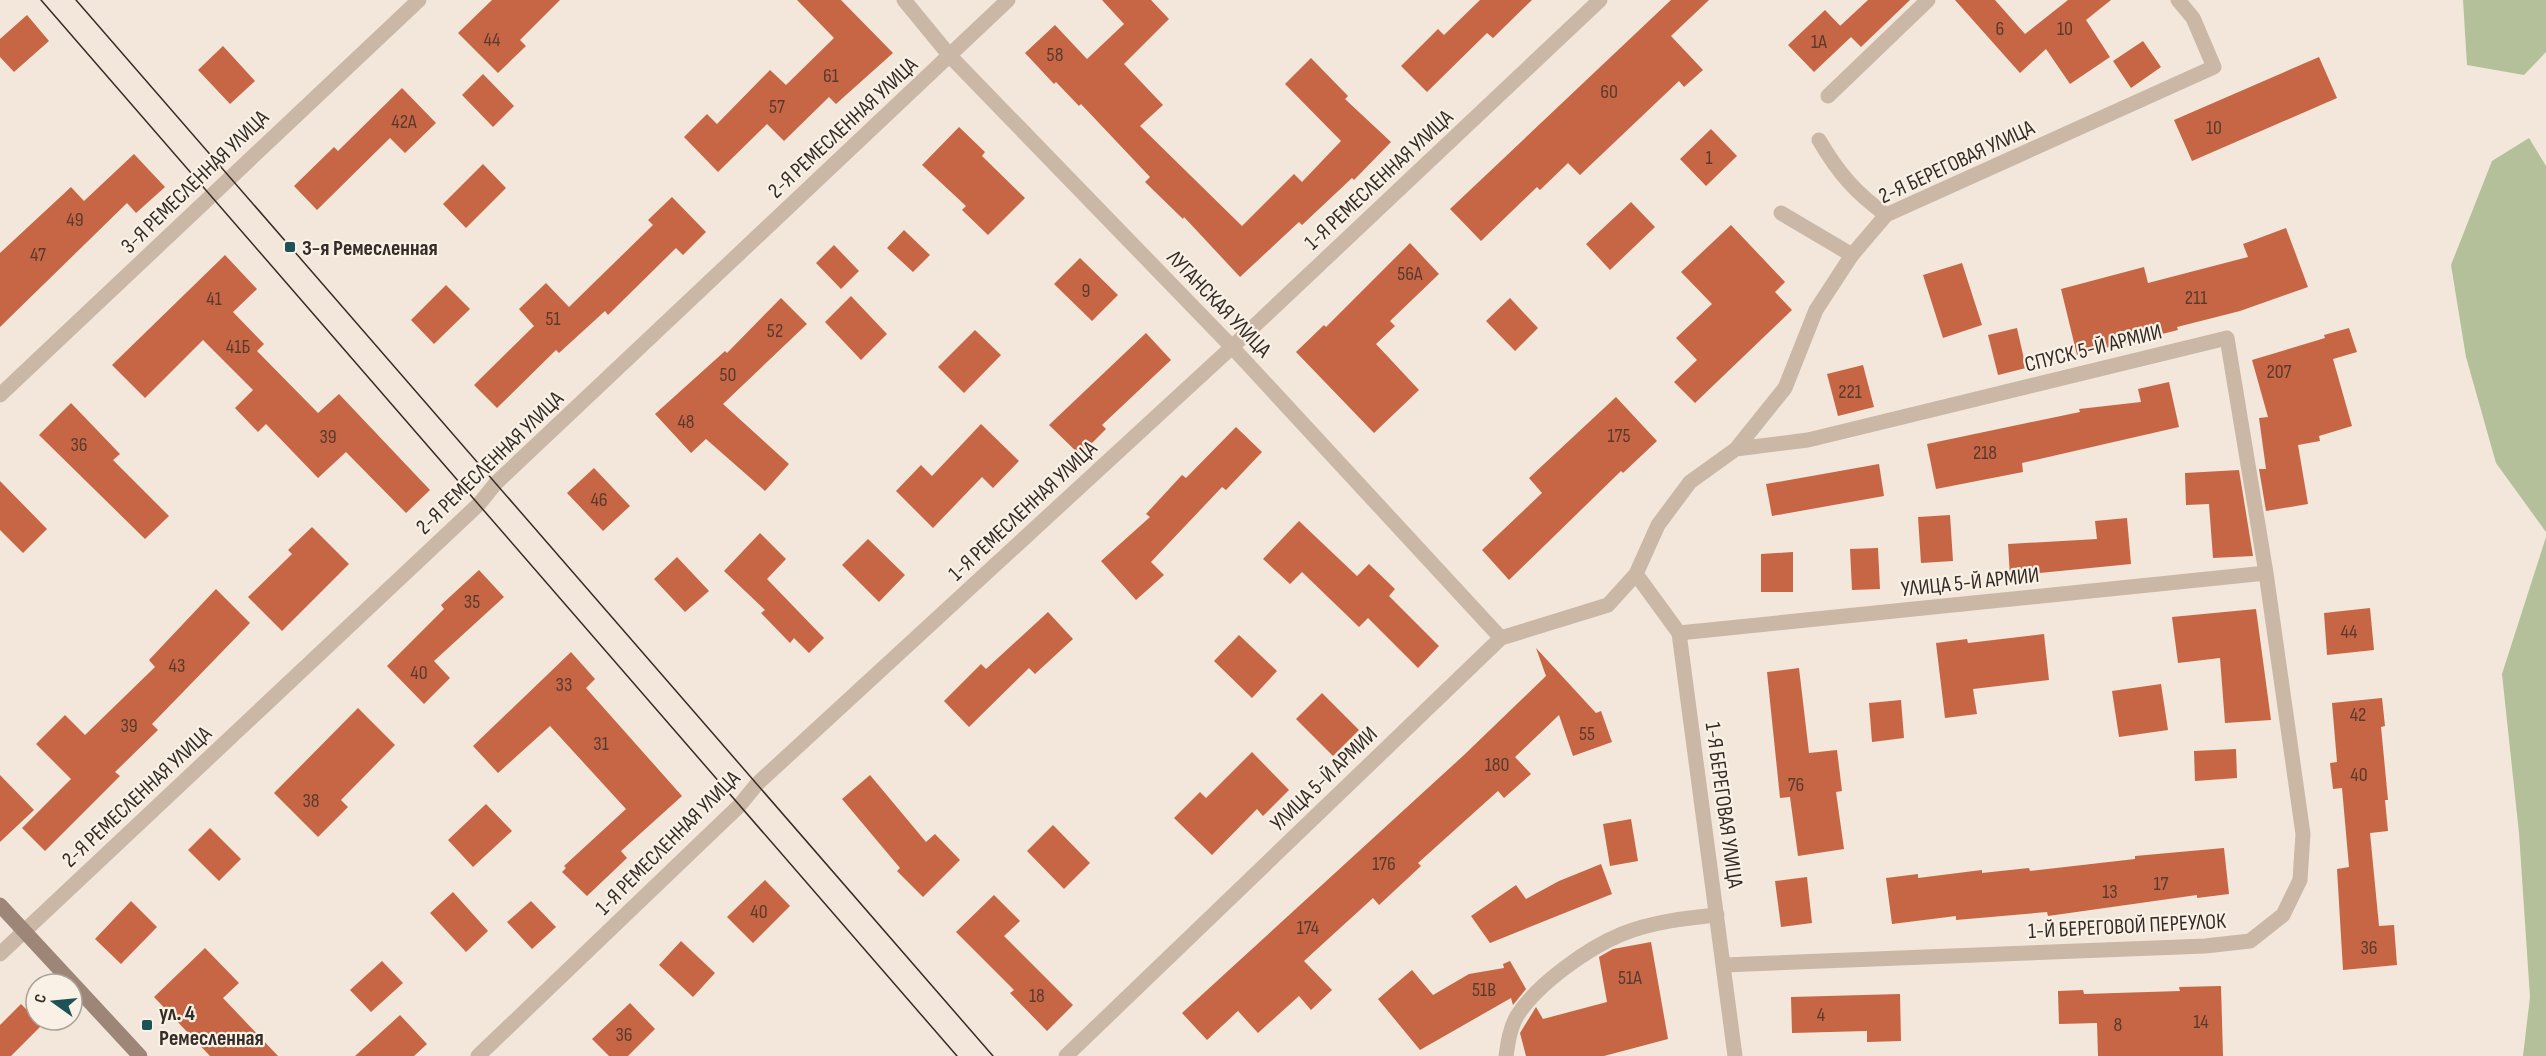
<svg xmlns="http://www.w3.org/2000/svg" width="2546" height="1056" font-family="'Sofia Sans Condensed',sans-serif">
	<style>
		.green { fill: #b3c09a }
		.building { fill: #c66644 }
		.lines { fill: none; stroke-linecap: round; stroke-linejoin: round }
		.service { stroke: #cab7a6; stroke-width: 15 }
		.minor { stroke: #cab7a6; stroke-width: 15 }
		.secondary { stroke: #9d8677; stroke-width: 15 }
		.tram { stroke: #362c27; stroke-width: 1.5 }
		.poi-dot { fill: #1d5257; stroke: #f9f1e6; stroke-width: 2 }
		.labels { text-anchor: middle; stroke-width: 4.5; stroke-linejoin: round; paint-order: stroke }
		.number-label { font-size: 20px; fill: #5a3a2e }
		.street-label { font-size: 22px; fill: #362c27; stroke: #f9f1e6 }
		.poi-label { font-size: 22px; font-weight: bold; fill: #362c27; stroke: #f9f1e6; text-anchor: start }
	</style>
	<rect width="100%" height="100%" fill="#f2e7da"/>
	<!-- green -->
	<path class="green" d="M 2463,0 L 2546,0 L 2546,52 L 2524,75 L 2467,65 Z
		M 2529,138 L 2546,166 L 2546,532 L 2496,463 L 2466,357 L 2451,265 L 2492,161 Z
		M 2546,537 L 2546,1056 L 2523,1056 L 2530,997 L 2519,833 L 2502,674 Z"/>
	<!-- building -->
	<path class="building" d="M 492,0 L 560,0 L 520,40 L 526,46 L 498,73 L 458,33 Z
		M 797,0 L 841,0 L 893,53 L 836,104 L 829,97 L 784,141 L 767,124 L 718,172 L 684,137 L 707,114 L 717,124 L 770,70 L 786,85 L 834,38 Z
		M 1102,0 L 1151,0 L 1169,19 L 1124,64 L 1163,105 L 1140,126 L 1242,226 L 1294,174 L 1302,182 L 1341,141 L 1285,84 L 1311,58 L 1348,96 L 1345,99 L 1391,142 L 1354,180 L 1352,178 L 1302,225 L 1299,222 L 1240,277 L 1184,217 L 1183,219 L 1145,182 L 1150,177 L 1081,104 L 1079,106 L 1056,82 L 1054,84 L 1025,53 L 1055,25 L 1087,59 L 1124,24 Z
		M 1480,0 L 1532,0 L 1493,38 L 1487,33 L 1427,92 L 1401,66 L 1438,29 L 1444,35 Z
		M 1671,0 L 1709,0 L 1671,36 L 1703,70 L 1684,87 L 1679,81 L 1580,175 L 1568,163 L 1540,190 L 1537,187 L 1481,241 L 1450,209 Z
		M 1868,0 L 1910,0 L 1861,47 L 1840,26 Z
		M 1955,0 L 1995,0 L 2025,34 L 2068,0 L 2111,0 L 2086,20 L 2110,57 L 2070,84 L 2046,49 L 2020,73 Z
		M 1825,10 L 1851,37 L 1814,72 L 1788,45 Z
		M 27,15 L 49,41 L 14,72 L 0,57 L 0,39 Z
		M 2143,41 L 2161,67 L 2131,88 L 2113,61 Z
		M 223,46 L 255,81 L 230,104 L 198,70 Z
		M 2319,57 L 2337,98 L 2192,161 L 2174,120 Z
		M 483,74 L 514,106 L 493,127 L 462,95 Z
		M 402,88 L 436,123 L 405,153 L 390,138 L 317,210 L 294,186 L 334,147 L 338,151 Z
		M 959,127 L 985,152 L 982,156 L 1025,198 L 988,235 L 962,210 L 966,206 L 922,165 Z
		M 1711,129 L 1737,156 L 1706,186 L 1680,159 Z
		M 134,154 L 165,187 L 136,213 L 127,203 L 0,327 L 0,253 L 71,187 L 84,201 Z
		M 483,164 L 506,188 L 466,228 L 443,204 Z
		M 672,197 L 706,232 L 683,255 L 676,248 L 608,315 L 605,311 L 559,353 L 556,350 L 497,408 L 474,385 L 534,326 L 519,309 L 546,283 L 569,307 L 653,225 L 648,220 Z
		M 1631,202 L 1655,227 L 1610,270 L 1586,244 Z
		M 1731,225 L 1785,282 L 1775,292 L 1792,310 L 1695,403 L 1674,382 L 1697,360 L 1676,338 L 1712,304 L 1681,272 Z
		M 2286,228 L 2308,287 L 2240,311 L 2177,327 L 2178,330 L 2077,355 L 2061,289 L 2144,267 L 2148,283 L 2248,257 L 2243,244 Z
		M 904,230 L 930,255 L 913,272 L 887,248 Z
		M 1410,243 L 1439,274 L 1390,321 L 1395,326 L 1376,344 L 1419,390 L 1374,433 L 1296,352 L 1324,325 L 1326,327 Z
		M 834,245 L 859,271 L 841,289 L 816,263 Z
		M 225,255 L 257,289 L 233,312 L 264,344 L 257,351 L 318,413 L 339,394 L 430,490 L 406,513 L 346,452 L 318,478 L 266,424 L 258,432 L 235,408 L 253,390 L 203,340 L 145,398 L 112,365 Z
		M 1080,258 L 1118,295 L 1092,321 L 1054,284 Z
		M 1962,263 L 1982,325 L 1943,338 L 1923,275 Z
		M 446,285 L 470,309 L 434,344 L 411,320 Z
		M 851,296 L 887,334 L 861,360 L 825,322 Z
		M 781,298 L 807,324 L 723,404 L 789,464 L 765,491 L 706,439 L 691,453 L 655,414 L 725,351 L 727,353 Z
		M 1510,298 L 1538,328 L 1515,351 L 1486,321 Z
		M 2017,328 L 2026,368 L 1998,375 L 1988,335 Z
		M 2349,328 L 2357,352 L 2333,359 L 2352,426 L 2319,436 L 2320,441 L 2298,445 L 2308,504 L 2266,511 L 2259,469 L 2266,469 L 2259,418 L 2268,417 L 2252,360 L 2325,338 L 2324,335 Z
		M 975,330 L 1001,355 L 964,393 L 938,367 Z
		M 1146,333 L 1171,360 L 1102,425 L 1106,429 L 1080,455 L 1049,425 Z
		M 1863,365 L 1874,407 L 1838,416 L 1827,374 Z
		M 2169,382 L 2179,427 L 2022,463 L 2023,472 L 1936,489 L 1927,444 L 2080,412 L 2079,409 L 2141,402 L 2138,389 Z
		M 1616,397 L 1657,441 L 1623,473 L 1621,471 L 1509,580 L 1482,550 L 1542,493 L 1529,478 Z
		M 71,403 L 120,454 L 113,460 L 169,516 L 145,539 L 39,435 Z
		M 981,424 L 1019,461 L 993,488 L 982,477 L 933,528 L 896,491 L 921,465 L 932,476 Z
		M 1236,427 L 1262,452 L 1226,490 L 1222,487 L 1151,562 L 1164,575 L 1136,600 L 1101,561 L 1150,517 L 1146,514 L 1182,475 L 1186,478 Z
		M 1879,464 L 1884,496 L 1772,516 L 1766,484 Z
		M 594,468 L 630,506 L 603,531 L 567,493 Z
		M 2239,470 L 2253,556 L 2213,558 L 2209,504 L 2186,505 L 2185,473 Z
		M 0,481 L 47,529 L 23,553 L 0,530 Z
		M 1950,515 L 1953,561 L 1921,563 L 1918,517 Z
		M 2127,518 L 2131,564 L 2010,576 L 2008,544 L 2097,539 L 2095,521 Z
		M 1299,521 L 1357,576 L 1369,564 L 1395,589 L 1389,596 L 1439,646 L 1418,668 L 1368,618 L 1359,627 L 1302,572 L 1290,584 L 1263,559 Z
		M 312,527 L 349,564 L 282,631 L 248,597 L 292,554 L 288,550 Z
		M 760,533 L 786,559 L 767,579 L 824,638 L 809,653 L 794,638 L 790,643 L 761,613 L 765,610 L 724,571 Z
		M 868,539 L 905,575 L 879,602 L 842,565 Z
		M 1878,548 L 1880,589 L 1852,590 L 1850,549 Z
		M 1793,552 L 1793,592 L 1761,592 L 1761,554 Z
		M 677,557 L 709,591 L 685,612 L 654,579 Z
		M 479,570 L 504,597 L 434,661 L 450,678 L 424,704 L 387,666 L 444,609 L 441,605 Z
		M 216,589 L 250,623 L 152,724 L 158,730 L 115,772 L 120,776 L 45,851 L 22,828 L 71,779 L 36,744 L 65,715 L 85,735 L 155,667 L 149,660 Z
		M 2370,608 L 2374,650 L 2327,655 L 2324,613 Z
		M 2256,609 L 2271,720 L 2225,723 L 2220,658 L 2178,663 L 2172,617 Z
		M 1048,612 L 1073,639 L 1035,674 L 1029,668 L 969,727 L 944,701 L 981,664 L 986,669 Z
		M 2044,634 L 2049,680 L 1973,689 L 1977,714 L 1945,718 L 1936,643 L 1967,639 L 1968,643 Z
		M 1239,635 L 1277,671 L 1252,698 L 1214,661 Z
		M 1536,648 L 1596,713 L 1601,711 L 1612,742 L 1573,756 L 1559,715 L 1515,757 L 1531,774 L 1504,798 L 1498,791 L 1418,863 L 1421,866 L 1379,905 L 1373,898 L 1304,961 L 1332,990 L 1311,1010 L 1299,996 L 1258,1033 L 1238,1011 L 1207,1040 L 1182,1013 L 1464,755 L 1546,676 Z
		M 571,652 L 595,679 L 586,688 L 682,796 L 621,851 L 627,858 L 587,896 L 562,872 L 566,868 L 564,866 L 626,809 L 550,726 L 498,773 L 473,746 Z
		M 1799,668 L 1809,753 L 1837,750 L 1842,791 L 1836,792 L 1844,849 L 1798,856 L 1790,797 L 1780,798 L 1767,672 Z
		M 2161,684 L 2168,730 L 2119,737 L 2112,691 Z
		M 1322,693 L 1359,730 L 1333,756 L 1296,719 Z
		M 2382,698 L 2385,726 L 2381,727 L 2388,800 L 2385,800 L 2388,831 L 2370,833 L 2379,926 L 2394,925 L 2397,965 L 2343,970 L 2337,869 L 2349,867 L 2342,788 L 2333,789 L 2330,763 L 2337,762 L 2332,703 Z
		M 1901,700 L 1904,738 L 1872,742 L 1869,703 Z
		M 358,708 L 395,745 L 341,800 L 348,807 L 318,837 L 274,793 Z
		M 2236,749 L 2237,778 L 2195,781 L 2194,751 Z
		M 1252,752 L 1289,790 L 1263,816 L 1257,809 L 1212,855 L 1174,818 L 1200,792 L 1206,798 Z
		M 0,775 L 34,810 L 0,842 Z
		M 870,775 L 926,842 L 935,834 L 960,860 L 923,897 L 897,871 L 900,868 L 842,799 Z
		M 486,804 L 512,831 L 473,867 L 448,840 Z
		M 1631,819 L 1638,861 L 1610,866 L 1603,824 Z
		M 1053,825 L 1090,863 L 1064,889 L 1027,851 Z
		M 210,828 L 241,859 L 219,881 L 188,850 Z
		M 2224,848 L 2229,894 L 2197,898 L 2197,895 L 2048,916 L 2047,912 L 1956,920 L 1956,916 L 1892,924 L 1886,878 L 1918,874 L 1918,878 L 1982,870 L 1982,873 L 2029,868 L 2030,871 L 2135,859 L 2135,856 Z
		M 1601,864 L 1612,894 L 1490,943 L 1471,916 L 1516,885 L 1526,899 L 1559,881 Z
		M 1807,877 L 1812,923 L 1781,927 L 1775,881 Z
		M 765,880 L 790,906 L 753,943 L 727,917 Z
		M 453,892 L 488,931 L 466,952 L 430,913 Z
		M 994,895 L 1020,921 L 1004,936 L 1073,1005 L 1047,1031 L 1010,993 L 1014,990 L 956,932 Z
		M 131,901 L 157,927 L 121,964 L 95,939 Z
		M 531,901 L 556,927 L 532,949 L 507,922 Z
		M 681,941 L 715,973 L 693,997 L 659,965 Z
		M 1651,942 L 1668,1039 L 1604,1056 L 1526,1056 L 1520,1033 L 1536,1007 L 1543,1019 L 1607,1002 L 1599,957 L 1613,949 Z
		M 205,948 L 239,983 L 223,998 L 278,1056 L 210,1056 L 154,997 Z
		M 382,961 L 403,983 L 371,1012 L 350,990 Z
		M 1510,961 L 1526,989 L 1513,1005 L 1511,998 L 1420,1050 L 1378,999 L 1412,970 L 1433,995 L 1469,974 L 1504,968 L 1503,964 Z
		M 2221,986 L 2223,1056 L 2098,1056 L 2097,1023 L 2059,1024 L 2058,991 L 2083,990 L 2084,994 L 2180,991 L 2179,987 Z
		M 1900,994 L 1901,1041 L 1867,1042 L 1867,1031 L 1792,1033 L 1791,997 Z
		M 630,1003 L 655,1029 L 628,1056 L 609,1056 L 592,1039 Z
		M 21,1004 L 42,1025 L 11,1056 L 0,1056 L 0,1025 Z
		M 400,1015 L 427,1044 L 414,1056 L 355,1056 Z"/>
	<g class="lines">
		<!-- service -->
		<path class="service" d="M 1828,96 L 1928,0
			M 1819,140 C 1839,174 1855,192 1886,215
			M 1781,213 L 1852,255
			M 1506,1056 C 1508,1042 1510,1028 1517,1016 C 1537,984 1588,948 1622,934 C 1652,922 1685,918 1717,915"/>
		<!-- minor -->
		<path class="minor" d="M 904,0 L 950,56 L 1232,347 L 1501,638
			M 0,395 L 419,0
			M 1636,574 L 1679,633 L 1735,1056
			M 1679,633 L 2266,573
			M 0,954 L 479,504 L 496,483 L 1008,0
			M 1724,965 L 2205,946 L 2250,941 L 2283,915 L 2300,880 L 2303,834 L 2266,573 L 2227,338 L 1808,440 L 1736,449
			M 478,1056 L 739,806 L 757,784 L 1232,347 L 1600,0
			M 1066,1056 L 1501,638 L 1608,605 L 1636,574 L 1658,525 L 1690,482 L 1736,449 L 1785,388 L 1816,310 L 1852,255 L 1886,215 L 2214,67 L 2193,18 L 2178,0"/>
		<!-- secondary -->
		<path class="secondary" d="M 0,905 L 140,1056"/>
		<!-- tram -->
		<path class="tram" d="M 41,0 L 957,1056
			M 76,0 L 993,1056"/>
	</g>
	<!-- markers -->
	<g class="poi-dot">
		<rect x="284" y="241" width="12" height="12" rx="3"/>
		<rect x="141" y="1019" width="12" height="12" rx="3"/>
	</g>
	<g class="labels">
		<!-- number labels -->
		<g class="number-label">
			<text x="2000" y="35">6</text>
			<text x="2065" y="35">10</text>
			<text x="492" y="46">44</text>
			<text x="1819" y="48">1А</text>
			<text x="1055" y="61">58</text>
			<text x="831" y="82">61</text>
			<text x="1609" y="98">60</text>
			<text x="777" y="113">57</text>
			<text x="404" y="128">42А</text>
			<text x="2214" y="134">10</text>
			<text x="1709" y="164">1</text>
			<text x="75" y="226">49</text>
			<text x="38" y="261">47</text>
			<text x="1410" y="280">56А</text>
			<text x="1086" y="297">9</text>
			<text x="2196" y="304">211</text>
			<text x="214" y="305">41</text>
			<text x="553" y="325">51</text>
			<text x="775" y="337">52</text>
			<text x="238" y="353">41Б</text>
			<text x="2279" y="378">207</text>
			<text x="728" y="381">50</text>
			<text x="1850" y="398">221</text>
			<text x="686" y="428">48</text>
			<text x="1619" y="442">175</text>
			<text x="328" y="443">39</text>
			<text x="79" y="451">36</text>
			<text x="1985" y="459">218</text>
			<text x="599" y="506">46</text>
			<text x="472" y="608">35</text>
			<text x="2349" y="638">44</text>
			<text x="177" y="672">43</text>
			<text x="419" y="679">40</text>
			<text x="564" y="691">33</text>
			<text x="2358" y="721">42</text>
			<text x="129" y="732">39</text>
			<text x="1587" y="740">55</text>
			<text x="601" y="750">31</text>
			<text x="1497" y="771">180</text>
			<text x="2359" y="781">40</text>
			<text x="1796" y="791">76</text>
			<text x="311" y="807">38</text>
			<text x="1384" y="870">176</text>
			<text x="2161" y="890">17</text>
			<text x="2110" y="898">13</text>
			<text x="759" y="918">40</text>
			<text x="1308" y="934">174</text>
			<text x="2369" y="954">36</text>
			<text x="1630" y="984">51А</text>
			<text x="1484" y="996">51В</text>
			<text x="1037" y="1002">18</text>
			<text x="1821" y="1021">4</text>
			<text x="2201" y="1028">14</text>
			<text x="2118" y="1031">8</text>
			<text x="624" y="1041">36</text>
		</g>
		<!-- street labels -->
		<g class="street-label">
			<text transform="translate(842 127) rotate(-43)" y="8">2-Я РЕМЕСЛЕННАЯ УЛИЦА</text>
			<text transform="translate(1956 161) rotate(-25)" y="8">2-Я БЕРЕГОВАЯ УЛИЦА</text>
			<text transform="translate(1378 179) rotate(-43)" y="8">1-Я РЕМЕСЛЕННАЯ УЛИЦА</text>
			<text transform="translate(194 181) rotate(-44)" y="8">3-Я РЕМЕСЛЕННАЯ УЛИЦА</text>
			<text transform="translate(1220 303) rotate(46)" y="8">ЛУГАНСКАЯ УЛИЦА</text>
			<text transform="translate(2093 347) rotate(-14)" y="8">СПУСК 5-Й АРМИИ</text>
			<text transform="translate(489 462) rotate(-44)" y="8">2-Я РЕМЕСЛЕННАЯ УЛИЦА</text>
			<text transform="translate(1022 510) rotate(-43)" y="8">1-Я РЕМЕСЛЕННАЯ УЛИЦА</text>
			<text transform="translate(1970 581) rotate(-6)" y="8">УЛИЦА 5-Й АРМИИ</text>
			<text transform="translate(1323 778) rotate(-44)" y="8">УЛИЦА 5-Й АРМИИ</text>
			<text transform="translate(136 796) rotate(-43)" y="8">2-Я РЕМЕСЛЕННАЯ УЛИЦА</text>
			<text transform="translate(1725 805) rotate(82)" y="8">1-Я БЕРЕГОВАЯ УЛИЦА</text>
			<text transform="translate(667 842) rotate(-45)" y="8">1-Я РЕМЕСЛЕННАЯ УЛИЦА</text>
			<text transform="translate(2127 925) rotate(-3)" y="8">1-Й БЕРЕГОВОЙ ПЕРЕУЛОК</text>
		</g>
		<!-- poi labels -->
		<g class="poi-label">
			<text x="302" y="255">3-я Ремесленная</text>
			<text x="159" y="1020">ул. 4<tspan x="159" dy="25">Ремесленная</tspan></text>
		</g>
	</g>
	<!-- north arrow -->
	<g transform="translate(54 1002) rotate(285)"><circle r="28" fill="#f9f1e6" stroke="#aba29a" stroke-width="1.5"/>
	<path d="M0-4.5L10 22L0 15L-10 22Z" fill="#1d5257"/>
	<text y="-9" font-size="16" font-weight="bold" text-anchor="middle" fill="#362c27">С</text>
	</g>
</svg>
